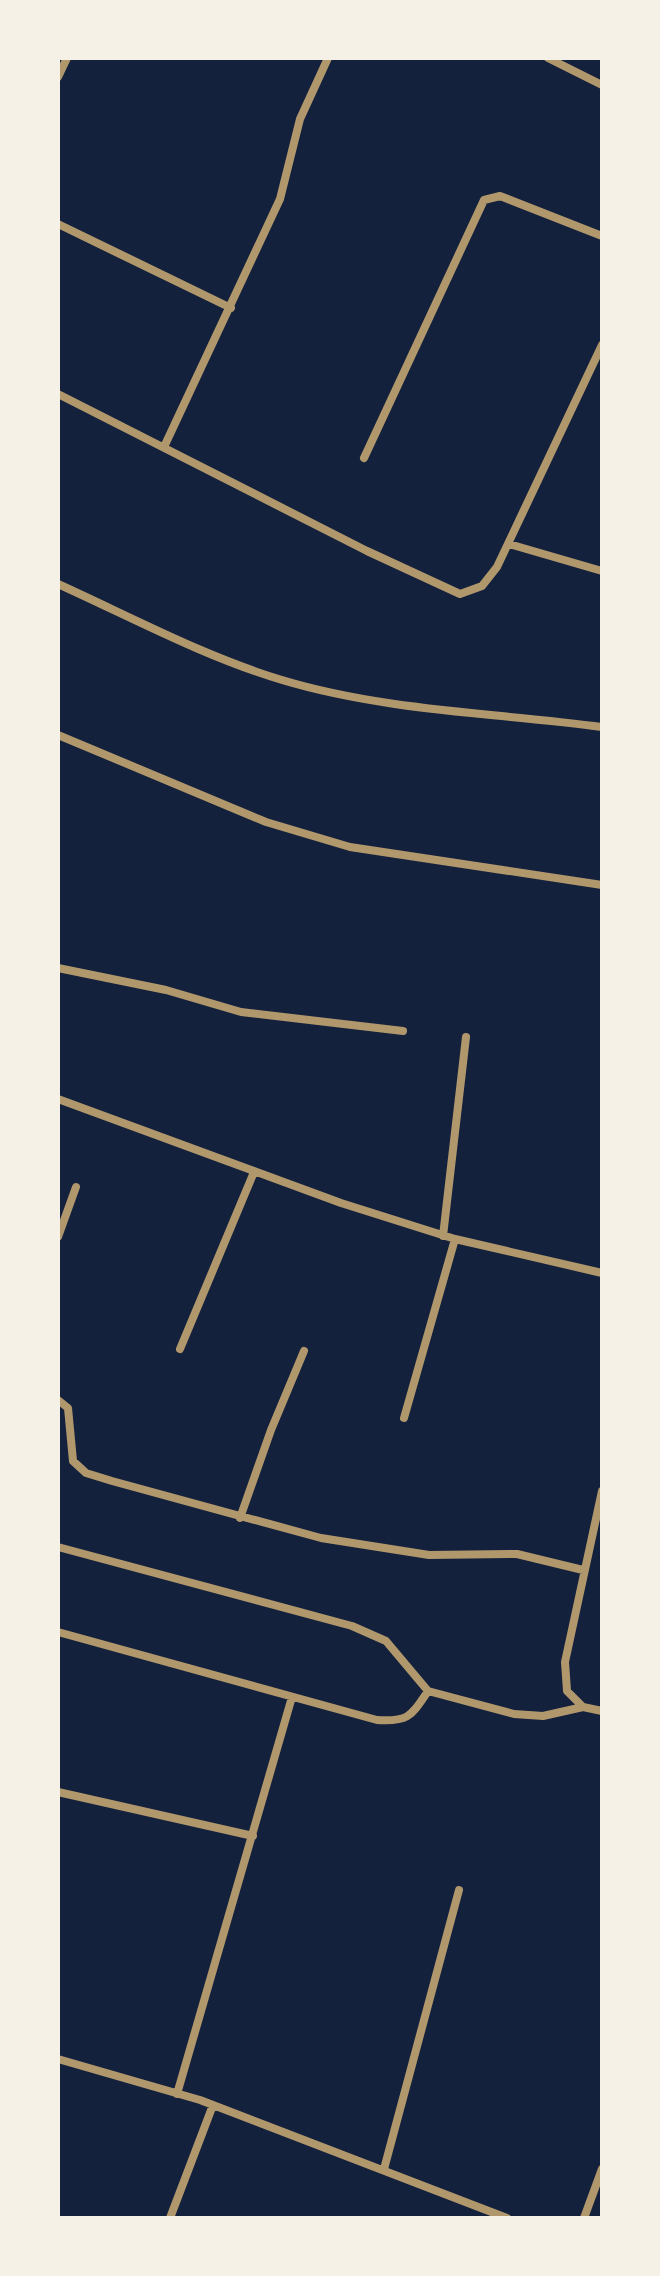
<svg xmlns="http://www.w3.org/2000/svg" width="660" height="2276" font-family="'Fira Sans Condensed',sans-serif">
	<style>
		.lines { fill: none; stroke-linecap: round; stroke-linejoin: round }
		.minor { stroke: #b1986c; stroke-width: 8 }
	</style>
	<rect width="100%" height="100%" fill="#14213d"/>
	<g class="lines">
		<!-- minor -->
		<path class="minor" d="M 548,58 L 602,85
			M 58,77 L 67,58
			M 58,224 L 231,308
			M 58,394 L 367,551 L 460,594 L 482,586 L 497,567 L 602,345
			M 164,447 L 280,199 L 300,119 L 328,58
			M 364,458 L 484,200 L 500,196 L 602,236
			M 509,544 L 602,571
			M 58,584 C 131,617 205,657 282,680 C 385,711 497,713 602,727
			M 58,735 L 266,822 L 350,847 L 602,885
			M 58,968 L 166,990 L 241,1012 L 403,1031
			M 58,1099 L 341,1203 L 455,1239 L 602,1273
			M 443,1236 L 466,1037
			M 58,1237 L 76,1187
			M 180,1349 L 254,1172
			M 58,1400 L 68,1408 L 73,1461 L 86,1473 L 112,1481 L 321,1538 L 429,1555 L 517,1554 L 583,1570
			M 404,1418 L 455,1239
			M 602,1491 L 565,1662 L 567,1691 L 583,1707 L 602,1711
			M 240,1518 L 271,1430 L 304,1351
			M 58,1547 L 352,1626 L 386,1641 L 428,1691 L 514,1714 L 543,1716 L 583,1707
			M 58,1632 L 377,1720 C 409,1722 411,1716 428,1691
			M 58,1792 L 253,1836
			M 58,2059 L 200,2100 L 507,2218
			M 177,2094 L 292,1697
			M 384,2169 L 459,1890
			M 170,2218 L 213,2105
			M 584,2218 L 602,2169"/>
	</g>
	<!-- border -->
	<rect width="660" height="2276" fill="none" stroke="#f6f1e7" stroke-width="120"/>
</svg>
